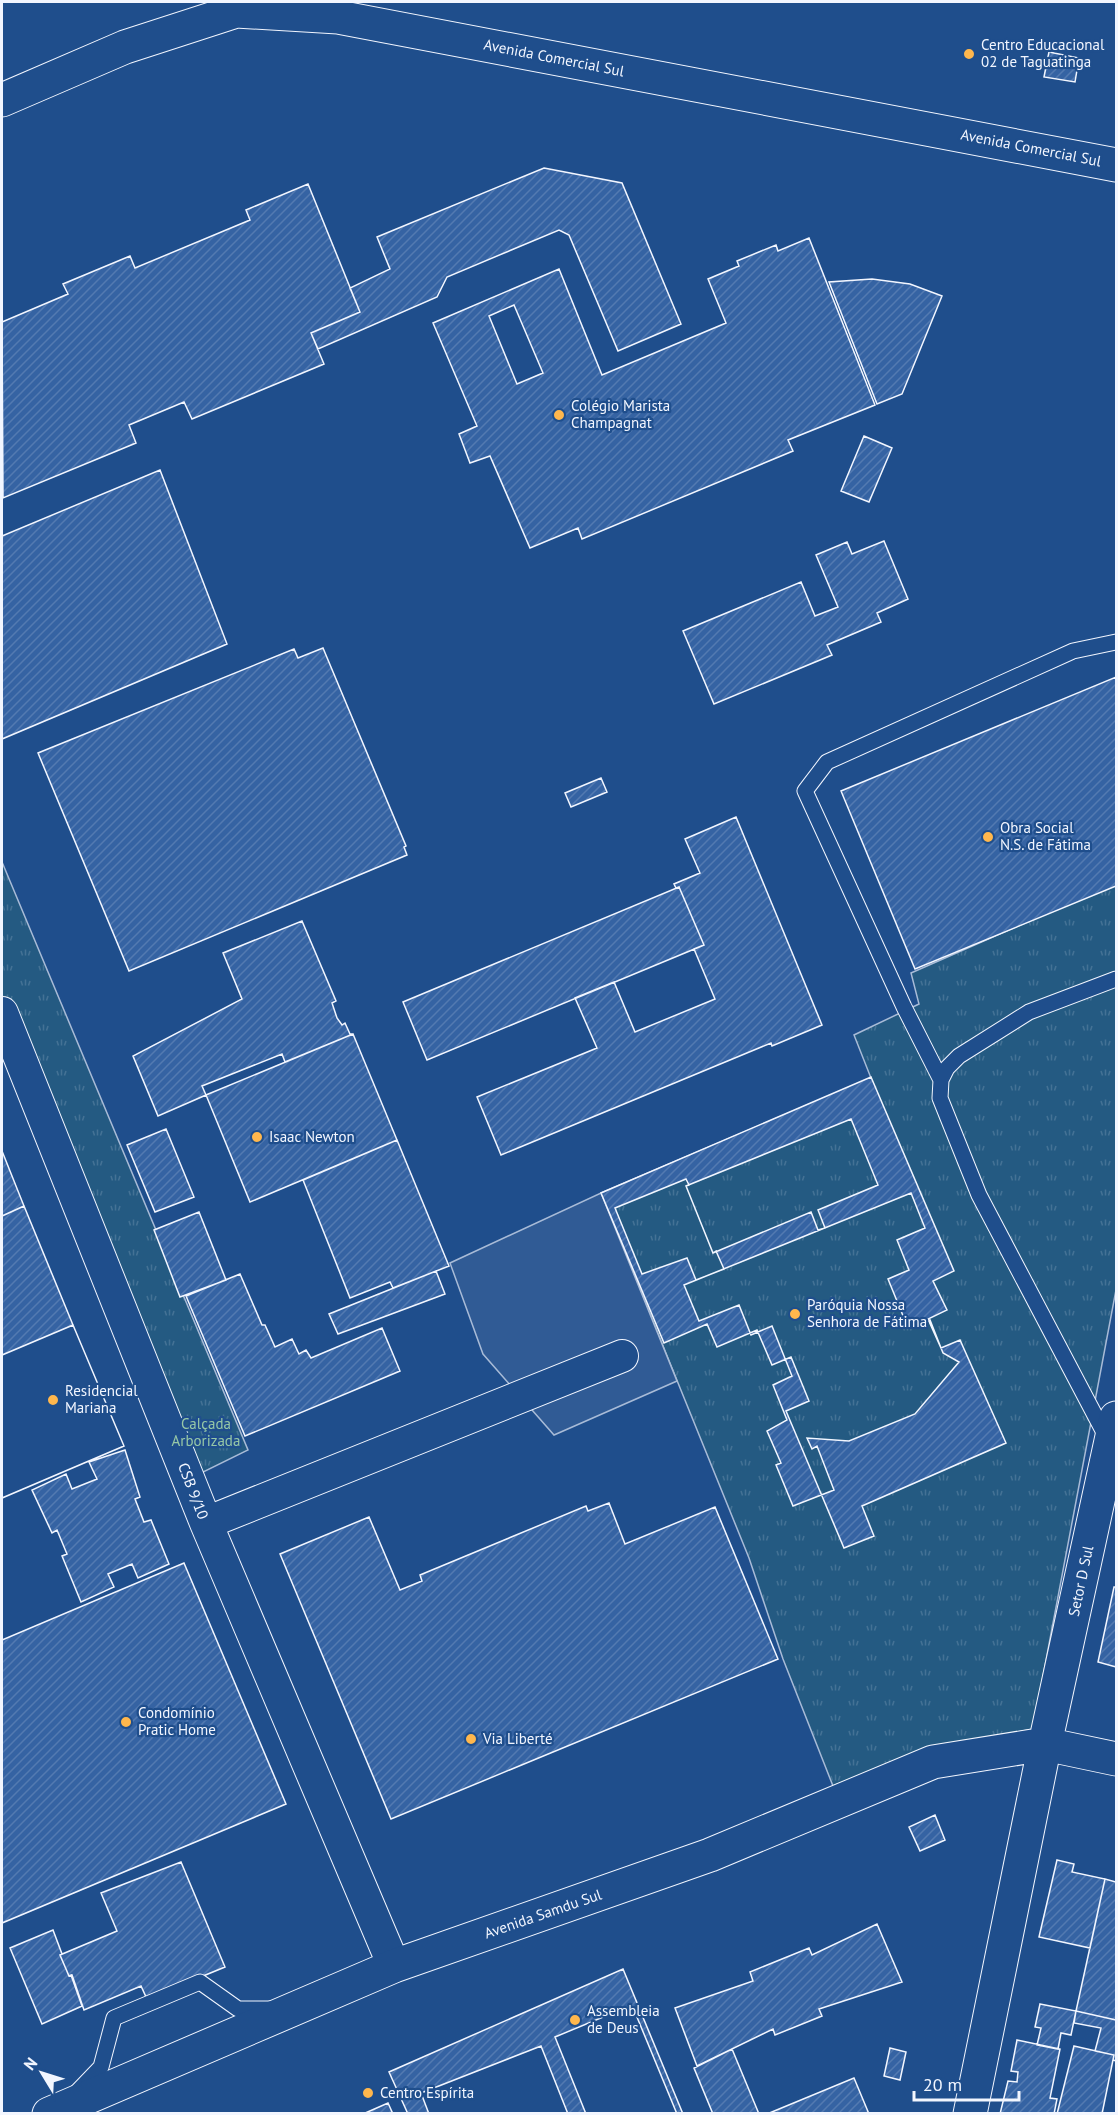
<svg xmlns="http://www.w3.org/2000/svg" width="1118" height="2115" font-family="'PT Sans',sans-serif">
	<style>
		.grass { fill: url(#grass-tufts); stroke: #a8bbd7; stroke-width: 1.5 }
		.parking { fill: #305b95; stroke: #a8bbd7; stroke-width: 1.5 }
		.building { fill: url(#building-hatch); stroke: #f2f6ff; stroke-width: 1.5; fill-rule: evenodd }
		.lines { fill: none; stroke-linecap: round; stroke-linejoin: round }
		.lane-casing { stroke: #f2f6ff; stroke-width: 17 }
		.street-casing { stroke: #f2f6ff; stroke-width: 34 }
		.secondary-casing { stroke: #f2f6ff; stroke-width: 35 }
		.lane { stroke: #1f4e8c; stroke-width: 15 }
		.street { stroke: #1f4e8c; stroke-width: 32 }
		.secondary { stroke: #1f4e8c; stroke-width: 33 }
		.poi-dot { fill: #ffb74d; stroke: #1f4e8c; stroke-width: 2 }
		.labels { text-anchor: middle; stroke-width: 4.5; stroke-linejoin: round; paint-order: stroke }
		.poi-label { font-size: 15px; fill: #f2f6ff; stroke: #1f4e8c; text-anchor: start }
		.street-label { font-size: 15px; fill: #f2f6ff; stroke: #1f4e8c }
		.park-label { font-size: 15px; fill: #97c8a6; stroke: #1f4e8c }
	</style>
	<defs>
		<pattern id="grass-tufts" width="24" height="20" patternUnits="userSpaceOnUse" patternTransform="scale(1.5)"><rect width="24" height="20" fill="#245a82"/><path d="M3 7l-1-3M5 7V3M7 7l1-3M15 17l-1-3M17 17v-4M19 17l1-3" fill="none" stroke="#447295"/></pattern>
		<pattern id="building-hatch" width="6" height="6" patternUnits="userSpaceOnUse" patternTransform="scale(1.5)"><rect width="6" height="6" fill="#3563a3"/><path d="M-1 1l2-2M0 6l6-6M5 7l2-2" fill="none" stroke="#537ab1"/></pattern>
	</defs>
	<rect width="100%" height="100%" fill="#1f4e8c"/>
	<!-- grass -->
	<path class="grass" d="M 2,862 L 248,1450 L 189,1479 L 2,1013 Z
		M 1116,883 L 1116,1290 L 1033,1729 L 929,1749 L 833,1786 L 783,1659 L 749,1558 L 601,1193 L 871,1078 L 854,1035 L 919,1004 L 911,973 Z"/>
	<!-- parking -->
	<path class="parking" d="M 601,1193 L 677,1381 L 554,1435 L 483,1354 L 450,1263 Z"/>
	<!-- building -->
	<path class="building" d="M 1049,52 L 1079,58 L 1075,82 L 1044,77 Z
		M 544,168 L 622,183 L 681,324 L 618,351 L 569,235 L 559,230 L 447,277 L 437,297 L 318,349 L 311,333 L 360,312 L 350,288 L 390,269 L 377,237 Z
		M 308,184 L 360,312 L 311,333 L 324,364 L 192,419 L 184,402 L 129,425 L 136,443 L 3,498 L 2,322 L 68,294 L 63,284 L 130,256 L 135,268 L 250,220 L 246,210 Z
		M 809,238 L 875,405 L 788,440 L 793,451 L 582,539 L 578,528 L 530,548 L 490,456 L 470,463 L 459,434 L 477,426 L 433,323 L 559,269 L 602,375 L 726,323 L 708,279 L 739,266 L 737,261 L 776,245 L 778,251 ZM 514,305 L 543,373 L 517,384 L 489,316 Z
		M 872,279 L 910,284 L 942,296 L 902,394 L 877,404 L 829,282 Z
		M 864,436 L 892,448 L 869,502 L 841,491 Z
		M 160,470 L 227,644 L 2,739 L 2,536 Z
		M 884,541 L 908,599 L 877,613 L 881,622 L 827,645 L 832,655 L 714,704 L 683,631 L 801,582 L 815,616 L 838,607 L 816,555 L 847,542 L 852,554 Z
		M 323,648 L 406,846 L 404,847 L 407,855 L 129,971 L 38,753 L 294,649 L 298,658 Z
		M 1116,677 L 1116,886 L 915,969 L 841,791 Z
		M 601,778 L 607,792 L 571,807 L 565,793 Z
		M 736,817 L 822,1025 L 772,1046 L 771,1043 L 501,1155 L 477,1097 L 597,1048 L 575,998 L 614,982 L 635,1032 L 715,999 L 694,949 L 704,945 L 679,887 L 676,888 L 674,884 L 700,873 L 685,839 Z
		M 679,887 L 704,945 L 427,1060 L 403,1002 Z
		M 302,921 L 336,1001 L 332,1003 L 337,1018 L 342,1025 L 345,1023 L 350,1034 L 353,1034 L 285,1062 L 282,1054 L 202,1086 L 206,1095 L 158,1116 L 133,1056 L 242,999 L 223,953 Z
		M 353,1034 L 397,1140 L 250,1202 L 206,1095 Z
		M 871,1077 L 954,1271 L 933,1281 L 947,1310 L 928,1319 L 941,1348 L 960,1340 L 1006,1443 L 862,1506 L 874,1536 L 844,1548 L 786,1411 L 809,1401 L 791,1357 L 772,1365 L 757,1330 L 717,1347 L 707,1324 L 664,1343 L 601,1193 Z
		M 851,1119 L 878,1185 L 818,1210 L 825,1228 L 818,1230 L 811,1212 L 713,1253 L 686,1186 Z
		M 166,1129 L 194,1197 L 155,1212 L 127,1145 Z
		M 397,1140 L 449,1266 L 393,1288 L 390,1282 L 350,1298 L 303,1180 Z
		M 2,1151 L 24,1206 L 2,1216 Z
		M 686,1179 L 689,1185 L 686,1186 L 713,1253 L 716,1251 L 724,1269 L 696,1280 L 687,1258 L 642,1274 L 615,1208 Z
		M 911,1193 L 925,1228 L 897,1240 L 909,1270 L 888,1279 L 908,1328 L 930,1320 L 943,1353 L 959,1362 L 915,1414 L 849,1441 L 807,1438 L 812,1449 L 817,1446 L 834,1490 L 793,1506 L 776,1465 L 781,1463 L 767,1431 L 787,1420 L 773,1385 L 792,1376 L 772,1326 L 751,1335 L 739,1305 L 699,1321 L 684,1285 Z
		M 24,1206 L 73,1325 L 2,1355 L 2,1216 Z
		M 199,1212 L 226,1280 L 180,1297 L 154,1230 Z
		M 436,1271 L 445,1294 L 338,1334 L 329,1314 Z
		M 240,1274 L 262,1325 L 265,1325 L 275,1347 L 292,1339 L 299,1354 L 306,1350 L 311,1358 L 382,1328 L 400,1371 L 245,1436 L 186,1296 Z
		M 73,1325 L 124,1446 L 2,1498 L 2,1355 Z
		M 73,1325 L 124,1446 L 2,1498 L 2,1355 Z
		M 125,1450 L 140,1497 L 135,1499 L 144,1522 L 151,1520 L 169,1564 L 138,1578 L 132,1564 L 108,1574 L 114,1587 L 81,1602 L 62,1556 L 67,1554 L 57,1530 L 52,1533 L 32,1490 L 66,1474 L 72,1489 L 97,1479 L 89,1462 Z
		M 609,1503 L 625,1544 L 715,1507 L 778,1659 L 391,1819 L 280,1554 L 369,1517 L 400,1590 L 422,1581 L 420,1575 L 586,1506 L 588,1511 Z
		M 184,1563 L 286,1804 L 2,1923 L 2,1640 Z
		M 1114,1587 L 1116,1587 L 1116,1667 L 1098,1662 Z
		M 935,1815 L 945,1840 L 920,1851 L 909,1827 Z
		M 1057,1860 L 1074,1864 L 1072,1872 L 1105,1879 L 1090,1948 L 1039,1937 Z
		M 181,1862 L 225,1967 L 147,1999 L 141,1986 L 84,2010 L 72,1975 L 69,1976 L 60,1955 L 117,1931 L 101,1893 Z
		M 1105,1879 L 1116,1882 L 1116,2020 L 1076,2011 Z
		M 877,1924 L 902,1982 L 819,2009 L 822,2016 L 775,2035 L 773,2029 L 697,2066 L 675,2008 L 753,1981 L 750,1972 L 809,1948 L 812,1955 Z
		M 53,1930 L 62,1954 L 60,1955 L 69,1976 L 71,1975 L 82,2006 L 42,2024 L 10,1948 Z
		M 623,1969 L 683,2114 L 408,2114 L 389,2072 Z
		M 1040,2004 L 1076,2011 L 1071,2035 L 1061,2033 L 1058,2049 L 1037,2045 L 1041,2028 L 1035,2027 Z
		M 632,2005 L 677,2114 L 586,2114 L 555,2037 Z
		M 1076,2011 L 1116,2020 L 1116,2061 L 1113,2060 L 1114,2055 L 1095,2051 L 1101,2028 L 1074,2023 Z
		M 1017,2040 L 1060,2049 L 1050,2098 L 1057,2099 L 1054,2114 L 1000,2114 L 1008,2081 L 1017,2082 L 1018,2072 L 1011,2071 Z
		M 541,2046 L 568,2114 L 429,2114 L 421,2093 Z
		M 1074,2046 L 1114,2055 L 1102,2114 L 1057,2114 Z
		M 890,2048 L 906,2052 L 900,2080 L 884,2076 Z
		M 732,2049 L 759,2114 L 713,2114 L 694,2068 Z
		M 854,2078 L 869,2114 L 767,2114 Z
		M 388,2103 L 393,2114 L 363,2114 Z"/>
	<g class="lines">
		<!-- lane casing -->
		<g class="lane-casing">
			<path id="lane" d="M 941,1080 L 904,1007 L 805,791 L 827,762 L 1073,651 L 1116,642
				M 1108,1440 L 979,1195 L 940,1098 L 941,1080 L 947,1068 L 959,1056 L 1029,1012 L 1116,979
				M 77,2092 L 101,2067 L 114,2018 L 200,1982 L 238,2009 L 271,2009"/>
		</g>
		<!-- street casing -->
		<g class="street-casing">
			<path id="street" d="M 2,1013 L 206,1523 L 394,1966
				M 206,1523 L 622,1356"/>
		</g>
		<!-- secondary casing -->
		<g class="secondary-casing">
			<path id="secondary" d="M 2,100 L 125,47 L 236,11 L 338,17 L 1116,165
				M 49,2114 L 394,1966 L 710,1855 L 933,1762 L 1045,1744 L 1116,1759
				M 970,2114 L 1045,1744 L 1116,1418"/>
		</g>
		<!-- lane -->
		<use href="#lane" class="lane"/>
		<!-- street -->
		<use href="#street" class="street"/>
		<!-- secondary -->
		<use href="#secondary" class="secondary"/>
	</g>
	<!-- markers -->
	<g class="poi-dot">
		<circle cx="969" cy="54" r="6"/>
		<circle cx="559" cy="415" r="6"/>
		<circle cx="988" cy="837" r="6"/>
		<circle cx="257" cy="1137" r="6"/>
		<circle cx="795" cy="1314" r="6"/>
		<circle cx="53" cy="1400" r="6"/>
		<circle cx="126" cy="1722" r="6"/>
		<circle cx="471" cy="1739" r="6"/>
		<circle cx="575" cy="2020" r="6"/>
		<circle cx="368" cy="2093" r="6"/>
	</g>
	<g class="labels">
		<!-- poi labels -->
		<g class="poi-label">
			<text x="981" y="50">Centro Educacional<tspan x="981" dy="17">02 de Taguatinga</tspan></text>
			<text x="571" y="411">Colégio Marista<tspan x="571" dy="17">Champagnat</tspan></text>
			<text x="1000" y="833">Obra Social<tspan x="1000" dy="17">N.S. de Fátima</tspan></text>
			<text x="269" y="1142">Isaac Newton</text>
			<text x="807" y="1310">Paróquia Nossa<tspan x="807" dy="17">Senhora de Fátima</tspan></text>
			<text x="65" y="1396">Residencial<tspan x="65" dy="17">Mariana</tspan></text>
			<text x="138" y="1718">Condomínio<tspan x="138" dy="17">Pratic Home</tspan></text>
			<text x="483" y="1744">Via Liberté</text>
			<text x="587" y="2016">Assembleia<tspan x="587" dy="17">de Deus</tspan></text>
			<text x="380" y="2098">Centro Espírita</text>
		</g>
		<!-- street labels -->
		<g class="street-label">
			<text transform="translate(554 58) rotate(11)" y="5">Avenida Comercial Sul</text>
			<text transform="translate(1031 148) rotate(11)" y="5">Avenida Comercial Sul</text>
			<text transform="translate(193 1491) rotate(69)" y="5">CSB 9/10</text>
			<text transform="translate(1081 1581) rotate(-78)" y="5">Setor D Sul</text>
			<text transform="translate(543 1914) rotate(-19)" y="5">Avenida Samdu Sul</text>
		</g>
		<!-- park labels -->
		<g class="park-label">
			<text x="206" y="1429">Calçada<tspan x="206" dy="17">Arborizada</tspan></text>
		</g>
	</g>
	<!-- border -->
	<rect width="1118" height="2115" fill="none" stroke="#f2f6ff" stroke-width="6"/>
	<!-- north arrow -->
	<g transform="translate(42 2073) rotate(308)" stroke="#1f4e8c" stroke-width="4.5" paint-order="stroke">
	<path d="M0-4.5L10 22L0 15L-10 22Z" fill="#f2f6ff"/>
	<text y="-9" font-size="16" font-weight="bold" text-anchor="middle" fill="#f2f6ff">N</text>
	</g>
	<!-- scale -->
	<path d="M914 2091v9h105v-9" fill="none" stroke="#f2f6ff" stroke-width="3"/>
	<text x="923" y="2091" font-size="18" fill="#f2f6ff" stroke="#1f4e8c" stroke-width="4.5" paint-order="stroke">20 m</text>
</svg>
